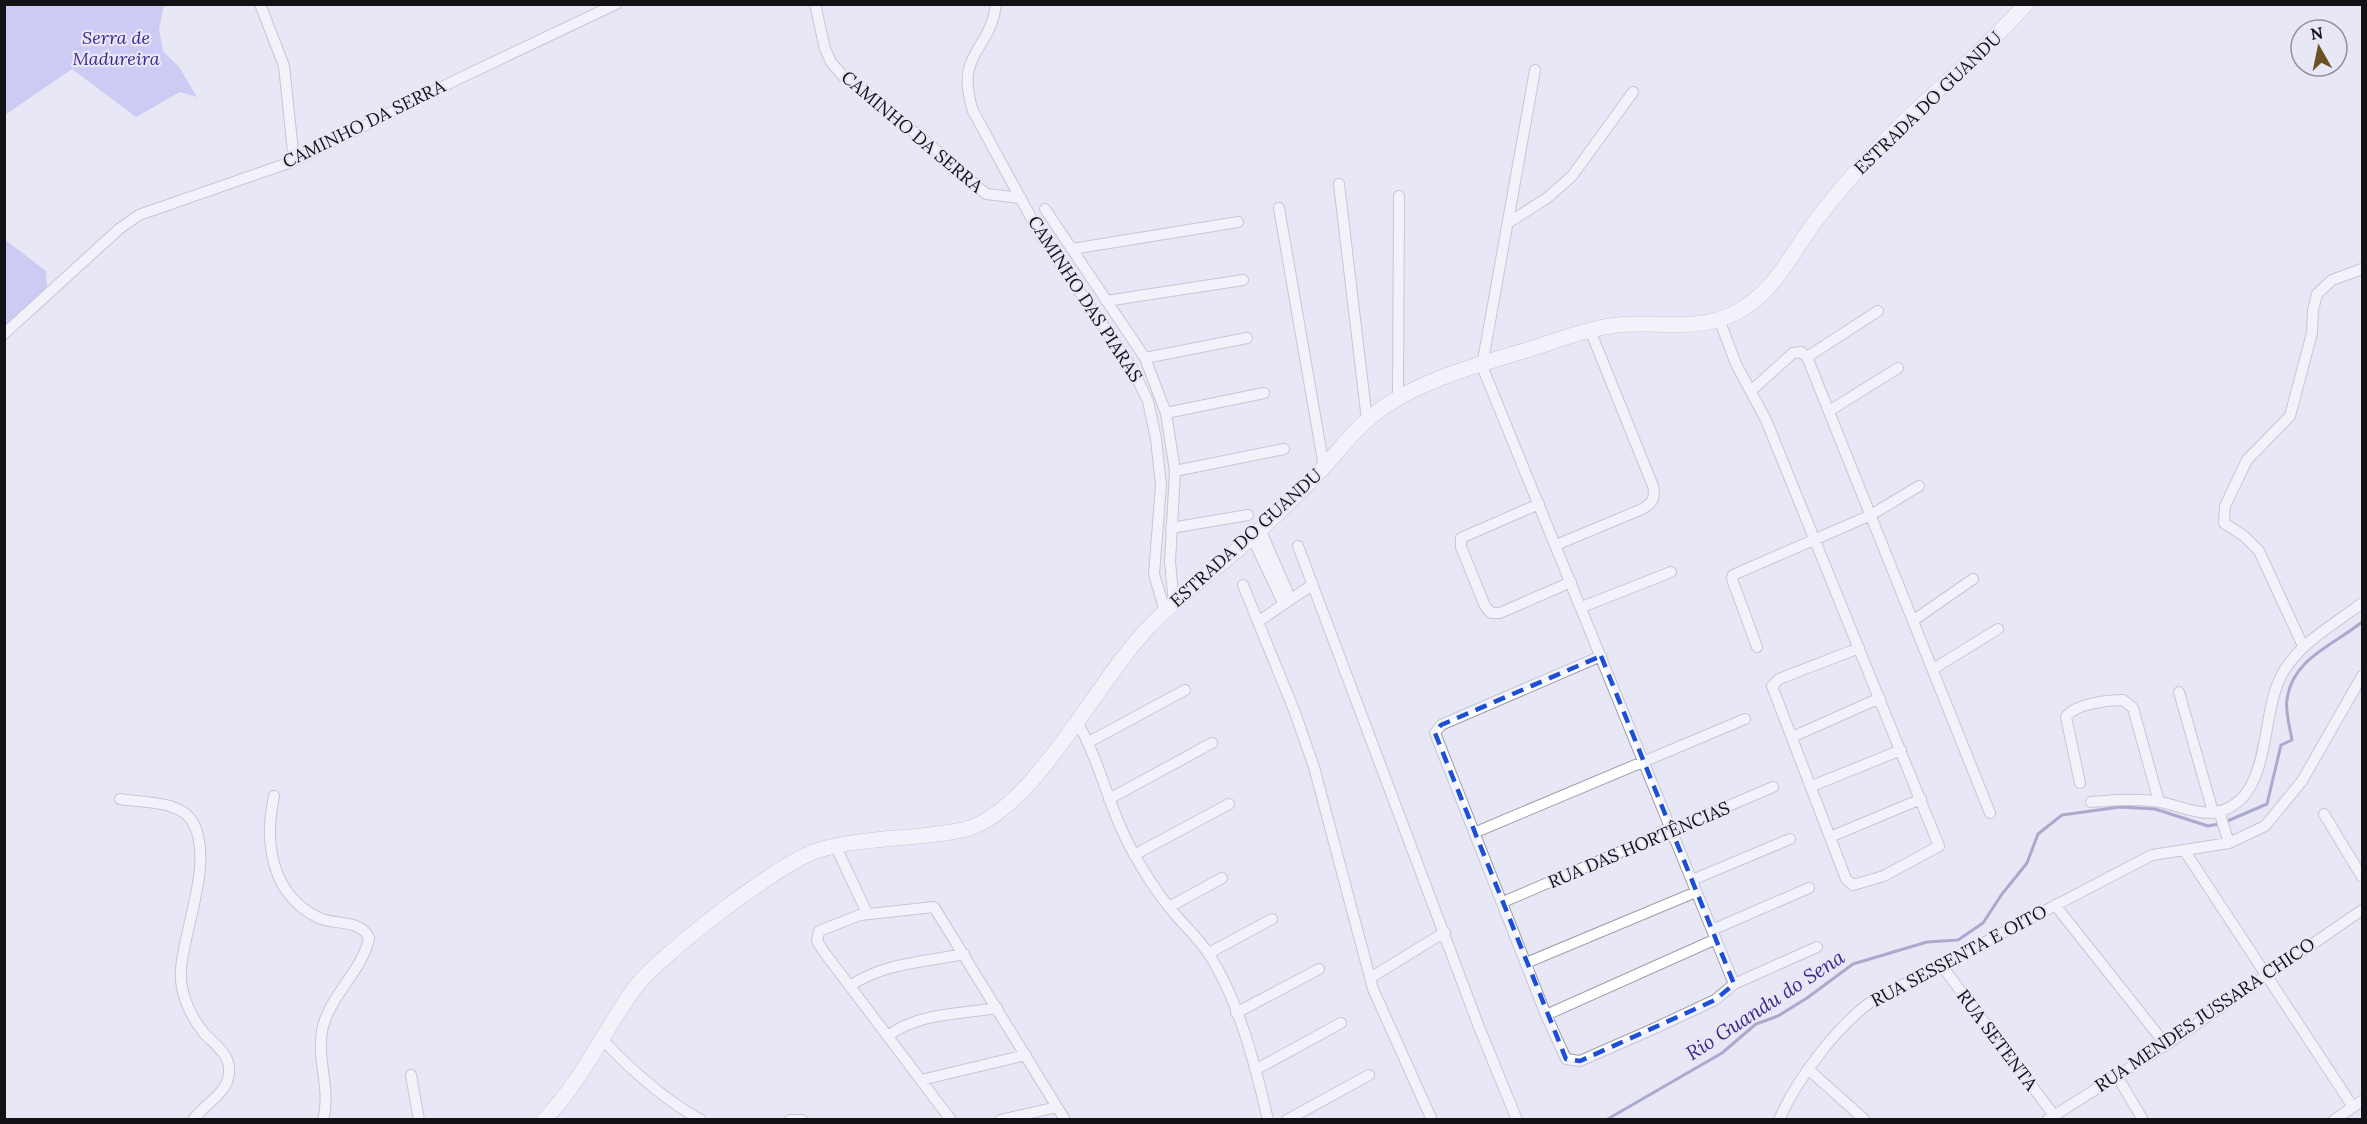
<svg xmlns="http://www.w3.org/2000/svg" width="2367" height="1124" font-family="Lora,serif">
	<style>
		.forest { fill: #ada8f1 }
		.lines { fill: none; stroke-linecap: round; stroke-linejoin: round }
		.stream { stroke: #645e9c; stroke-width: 3 }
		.street-casing { stroke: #9e9eab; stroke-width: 12 }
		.secondary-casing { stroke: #9e9eab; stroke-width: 16 }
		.street { stroke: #fff; stroke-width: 10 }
		.secondary { stroke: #fff; stroke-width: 15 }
		.marked { fill: none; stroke: #1d4ed8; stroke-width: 4.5; stroke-dasharray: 12 8; stroke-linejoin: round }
		.labels { text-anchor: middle; stroke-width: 4.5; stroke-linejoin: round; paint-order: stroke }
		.park-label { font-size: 18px; font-style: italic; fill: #40288f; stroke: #e7e7f6 }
		.street-label { font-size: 18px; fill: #111116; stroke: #e7e7f6 }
		.water-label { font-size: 20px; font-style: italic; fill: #3e268d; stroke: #e7e7f6 }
	</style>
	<rect width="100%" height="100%" fill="#e7e7f6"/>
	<!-- forest -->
	<path class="forest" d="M 5,4 L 164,5 L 159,29 L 163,51 L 179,67 L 197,97 L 180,92 L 136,117 L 72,69 L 5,115 Z
		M 4,239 L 46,271 L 47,287 L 4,330 Z"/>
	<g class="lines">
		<!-- stream -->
		<path class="stream" d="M 2225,822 L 2267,804 L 2281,745 L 2292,740 C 2290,728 2285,711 2287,699 C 2293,658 2334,645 2362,622
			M 1606,1120 L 1722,1053 L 1756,1024 L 1778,1016 L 1807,998 L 1853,964 L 1927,942 L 1958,940 L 1983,923 L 2002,894 L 2027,863 L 2038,834 L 2062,815 L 2120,807 L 2155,809 L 2208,826 L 2219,824"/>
		<!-- street casing -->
		<g class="street-casing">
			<path id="street" d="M 260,4 L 284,66 L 294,161
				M 815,4 L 825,49 L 831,62 L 843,76 L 928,143 L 986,194 L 1021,198
				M 996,4 C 990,53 954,52 973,111 L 1040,234 L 1132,368 L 1148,401 L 1156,439 L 1161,485 L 1154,574 L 1165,612
				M 1535,70 L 1482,366 L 1734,984
				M 1339,184 L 1367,420
				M 1279,208 L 1324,467
				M 1045,209 L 1145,358 L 1166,413 L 1175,471 L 1170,562 L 1174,604
				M 1508,223 L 1547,198 L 1572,176 L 1633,92
				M 1072,249 L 1238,222
				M 1106,301 L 1243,280
				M 1719,319 L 1736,364 L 1766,420 L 1939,846 L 1884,876 L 1853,885 L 1846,879 L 1772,686 L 1779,679 L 1859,648
				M 4,334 L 119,229 L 139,215 L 294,161 L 456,80 L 616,4
				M 1807,357 L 1878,311
				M 1145,358 L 1247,338
				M 1752,390 L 1793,353 L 1801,352 L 1807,357 L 1990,813
				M 1398,399 L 1399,196
				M 1829,411 L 1898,368
				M 1166,413 L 1264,393
				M 1175,471 L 1284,449
				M 1539,504 L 1461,538 L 1461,547 L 1485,606 L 1491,613 L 1500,613 L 1571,582
				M 1171,528 L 1248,515
				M 1260,529 L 1290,598
				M 1252,537 L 1283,603
				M 1556,545 L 1640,510 C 1652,504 1656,499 1653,486 L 1590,330
				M 1298,546 L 1479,1027 L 1517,1120
				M 1243,585 L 1294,710 L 1314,767 L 1373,989 L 1432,1120
				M 1582,607 L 1671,572
				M 1914,620 L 1973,579
				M 1259,621 L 1312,585
				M 2303,646 L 2259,551 L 2244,536 L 2224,523 L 2225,506 L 2247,460 L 2290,416 L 2312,333 L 2313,310 L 2317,294 L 2332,280 L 2362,269
				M 1757,647 L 1732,579 L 1733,575 L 1871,515 L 1919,486
				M 1601,656 L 1441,725 L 1435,733 L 1546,1015 L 1566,1059 L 1580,1061 L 1653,1029 L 1715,1000 L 1734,984 L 1817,947
				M 1933,669 L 1998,629
				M 2179,692 L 2213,812
				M 1076,720 C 1101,762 1109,811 1134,854 C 1144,872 1156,891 1169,907 C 1182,924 1199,938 1210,956 C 1239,1001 1256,1068 1268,1120
				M 1792,737 L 1880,698
				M 1089,742 L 1185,690
				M 2080,783 L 2066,717 C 2074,704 2108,700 2123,700 L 2133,708 L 2159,802
				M 1812,786 L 1901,750
				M 274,796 C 264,843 271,895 319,918 C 334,925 361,919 369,938 C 363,969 333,993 324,1023 C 314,1055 332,1088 323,1120
				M 120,799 C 142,803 179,800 192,821 C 215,858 184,928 181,969 C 179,991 190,1016 204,1033 C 215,1045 231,1054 229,1074 C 227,1094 204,1104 193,1120
				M 1109,799 L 1212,743
				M 2091,802 C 2113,800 2138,798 2160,802 C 2177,805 2200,816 2218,812 C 2275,797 2258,712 2284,671 C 2302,641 2335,624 2362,603
				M 2219,811 L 2229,843
				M 2324,814 L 2362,877
				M 1476,832 L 1745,719
				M 1830,837 L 1921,799
				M 836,847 L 867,913
				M 2184,850 L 2353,1107
				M 1134,855 L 1229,804
				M 1692,880 L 1790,839
				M 1503,902 L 1773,787
				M 2055,905 L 2166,1045
				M 1169,907 L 1222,878
				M 1712,930 L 1809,888
				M 1209,953 L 1272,919
				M 1526,963 L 1696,892
				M 1942,966 L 2053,1114
				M 1370,978 L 1445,932
				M 850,986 C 883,963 925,962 964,954
				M 1236,1013 L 1319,969
				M 1546,1015 L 1716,939
				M 888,1036 C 917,1013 961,1014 997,1008
				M 603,1040 C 632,1071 663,1099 701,1120
				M 1808,1069 L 1865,1120
				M 1255,1070 L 1341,1023
				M 411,1075 L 419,1120
				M 2117,1076 L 2143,1120
				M 921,1080 L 1026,1055
				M 790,1120 L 802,1120
				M 951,1120 L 824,952 L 817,941 L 819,931 L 860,915 L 934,907 L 1065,1120
				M 1000,1120 L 1057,1107
				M 1287,1120 L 1369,1075
				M 1779,1120 C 1796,1080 1837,1026 1872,1001 L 2152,855 L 2229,843 L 2265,826 L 2302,781 L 2362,676
				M 2047,1120 L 2166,1045 L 2362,910
				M 2334,1120 L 2362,1101"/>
		</g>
		<!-- secondary casing -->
		<g class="secondary-casing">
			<path id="secondary" d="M 544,1120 C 582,1081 603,1032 634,989 C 657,957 782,860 819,850 C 866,836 919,840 967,829 C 1037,807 1098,677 1152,624 C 1183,592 1220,566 1252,537 C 1276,515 1301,492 1323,468 C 1337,453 1349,436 1365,422 C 1409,382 1475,366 1530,349 C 1559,340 1588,328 1618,325 C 1657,321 1698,332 1735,313 C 1775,293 1791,253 1817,219 C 1835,195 1855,172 1876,150 C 1924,99 1979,57 2026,4"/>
		</g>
		<!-- street -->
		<use href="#street" class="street"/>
		<!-- secondary -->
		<use href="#secondary" class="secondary"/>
	</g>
	<!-- marked area -->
	<path d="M0 0H2367V1124H0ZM 1601,656 L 1734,984 L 1715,1000 L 1580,1061 L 1566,1059 L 1435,733 L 1441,725 Z" fill="#e7e7f6" fill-opacity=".55" fill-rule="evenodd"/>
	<path class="marked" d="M 1601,656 L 1734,984 L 1715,1000 L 1580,1061 L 1566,1059 L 1435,733 L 1441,725 Z"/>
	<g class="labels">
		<!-- park labels -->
		<g class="park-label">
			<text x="116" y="44">Serra de<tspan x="116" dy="21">Madureira</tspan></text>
		</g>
		<!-- street labels -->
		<g class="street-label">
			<text transform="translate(1928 103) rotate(-44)" y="6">ESTRADA DO GUANDU</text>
			<text transform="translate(364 124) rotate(-26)" y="6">CAMINHO DA SERRA</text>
			<text transform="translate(912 132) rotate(40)" y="6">CAMINHO DA SERRA</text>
			<text transform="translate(1085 299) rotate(57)" y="6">CAMINHO DAS PIARAS</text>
			<text transform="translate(1246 538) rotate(-42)" y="6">ESTRADA DO GUANDU</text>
			<text transform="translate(1639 845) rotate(-23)" y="6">RUA DAS HORTÊNCIAS</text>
			<text transform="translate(1959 956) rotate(-28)" y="6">RUA SESSENTA E OITO</text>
			<text transform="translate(2205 1015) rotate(-34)" y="6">RUA MENDES JUSSARA CHICO</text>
			<text transform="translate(1997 1040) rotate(53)" y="6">RUA SETENTA</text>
		</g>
		<!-- water labels -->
		<g class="water-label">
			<text transform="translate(1765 1005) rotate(-33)" y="7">Rio Guandu do Sena</text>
		</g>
	</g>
	<!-- border -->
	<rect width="2367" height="1124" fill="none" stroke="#111116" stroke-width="12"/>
	<!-- north arrow -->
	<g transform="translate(2319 48) rotate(351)"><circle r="28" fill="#e7e7f6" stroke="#91919c" stroke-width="1.5"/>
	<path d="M0-4.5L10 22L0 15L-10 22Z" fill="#6d5024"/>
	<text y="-9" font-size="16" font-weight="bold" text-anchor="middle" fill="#111116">N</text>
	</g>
</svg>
